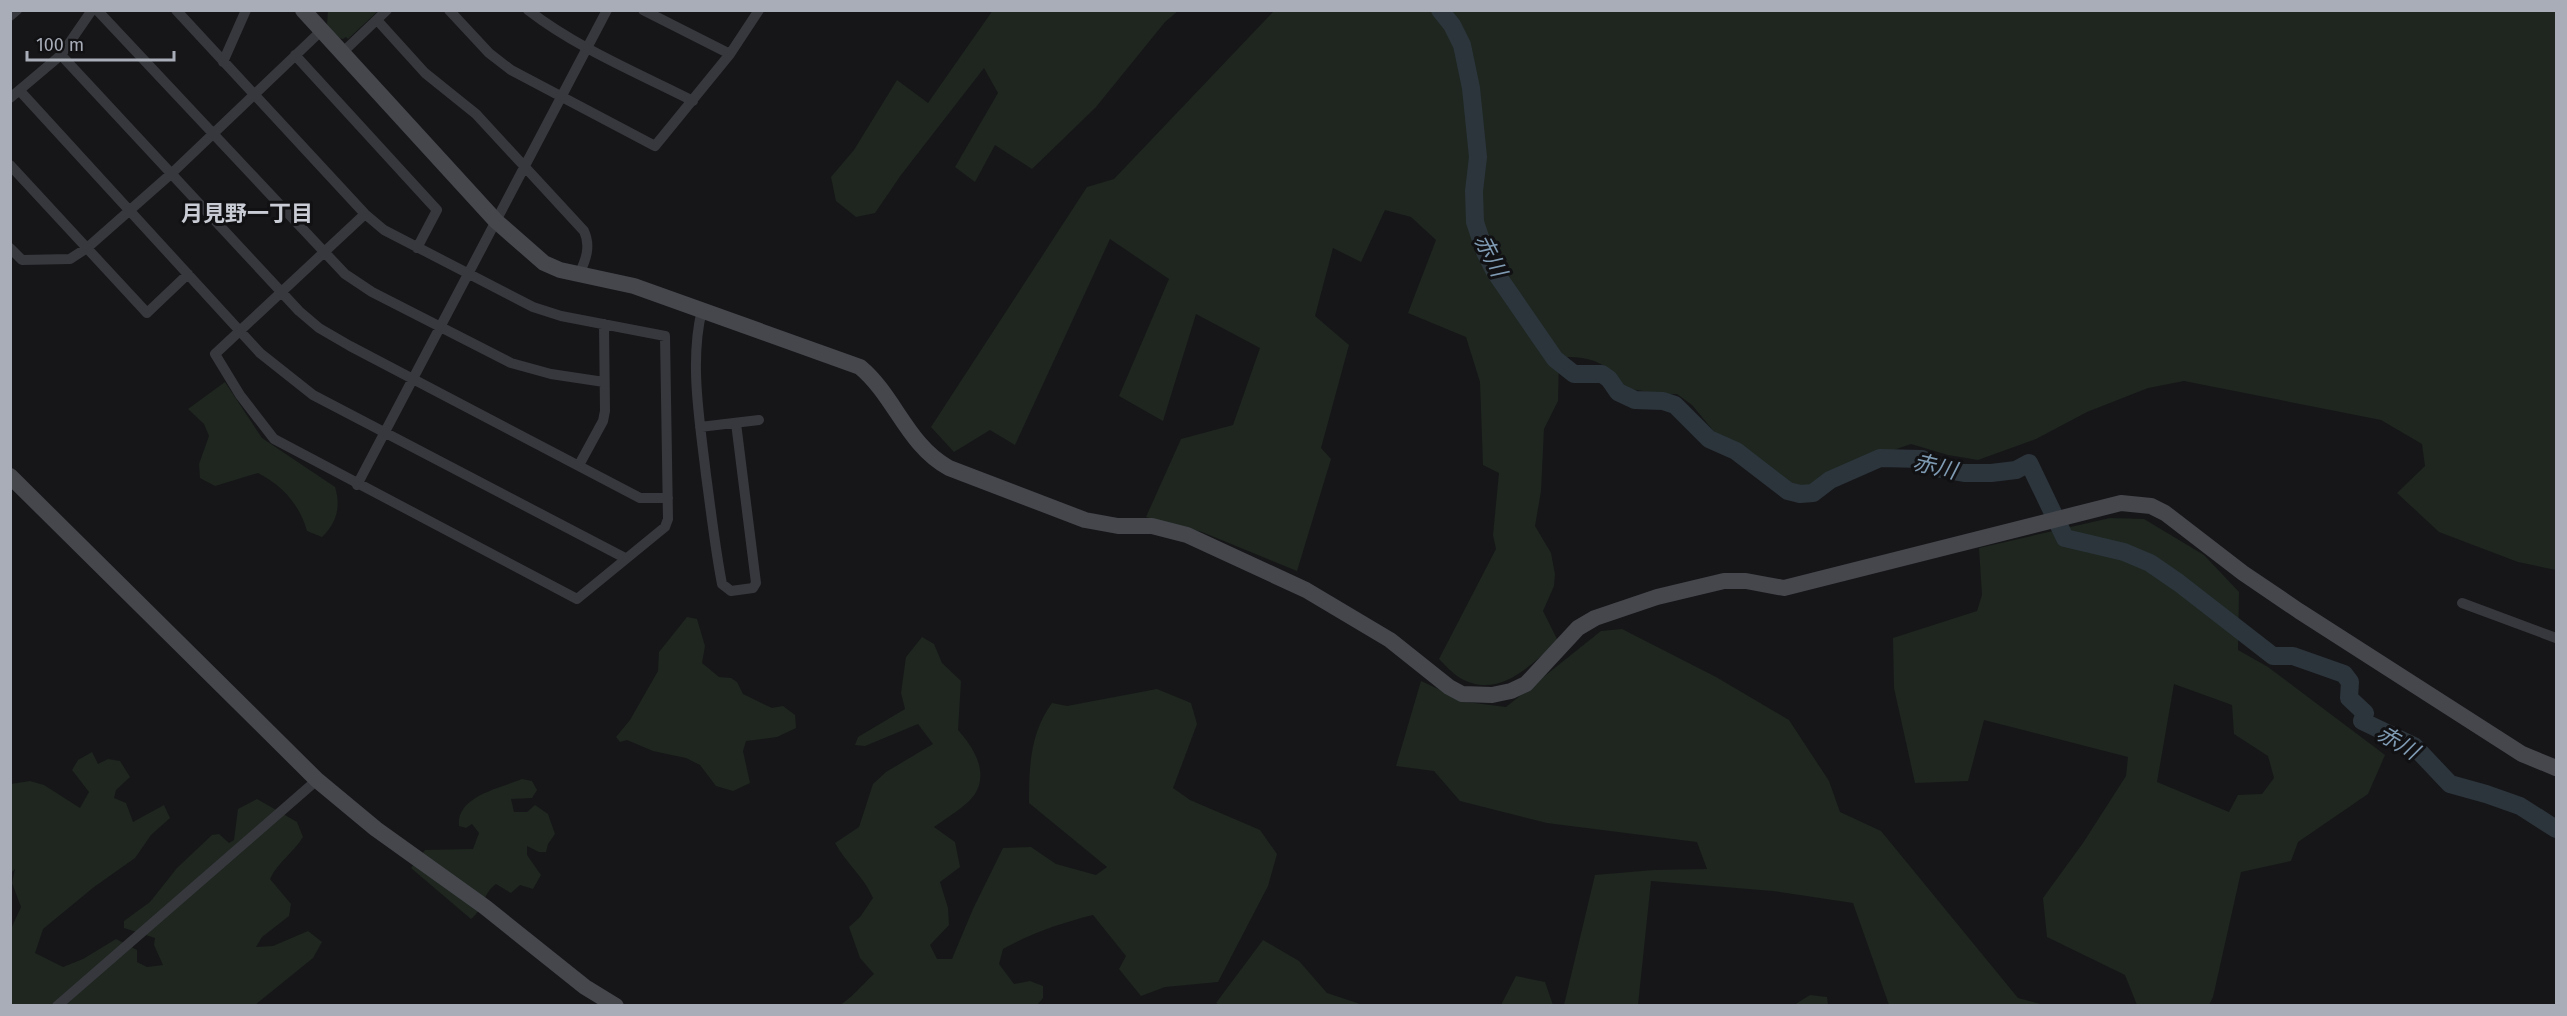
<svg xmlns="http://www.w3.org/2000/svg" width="2567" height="1016" font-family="'Fira Sans','Noto Sans JP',sans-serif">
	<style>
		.green { fill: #1e261f; fill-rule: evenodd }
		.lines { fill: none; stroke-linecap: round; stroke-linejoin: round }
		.river { stroke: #2c353c; stroke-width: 18 }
		.street { stroke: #37383d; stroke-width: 10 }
		.secondary { stroke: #45474d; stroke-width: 16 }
		.labels { text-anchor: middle; stroke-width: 6; stroke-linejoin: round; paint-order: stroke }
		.neighbourhood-label { font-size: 22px; font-weight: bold; fill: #c9ccd4; stroke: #111113 }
		.water-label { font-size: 22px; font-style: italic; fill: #7f9bb3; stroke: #111113 }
	</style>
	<rect width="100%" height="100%" fill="#161618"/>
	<!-- green -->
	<path class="green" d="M 993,10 L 1178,11 L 1165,22 L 1096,107 L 1032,169 L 995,145 L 975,182 L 955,167 L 998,93 L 984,68 L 901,175 L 875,213 L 856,217 L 836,201 L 831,177 L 854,150 L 897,80 L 928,103 Z
		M 328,11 L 378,11 L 348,39 L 346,37 L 343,39 L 338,38 L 327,24 Z
		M 1274,11 L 2556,11 L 2556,570 L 2518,562 L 2439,532 L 2397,493 L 2425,466 L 2422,444 L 2381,420 L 2184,381 L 2148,388 L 2087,412 L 2036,439 L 1978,460 L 1948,455 L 1911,444 L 1851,465 L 1813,488 L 1804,490 L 1792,488 L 1775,472 L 1721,440 L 1692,405 L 1677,394 L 1660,394 L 1625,388 C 1607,361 1590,356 1559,357 L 1558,401 L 1544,429 L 1541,491 L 1535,526 L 1551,553 L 1555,574 L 1554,586 L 1543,611 L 1558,641 C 1529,666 1500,700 1460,678 C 1452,673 1445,665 1439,659 L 1496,549 L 1493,535 L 1499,473 L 1483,465 L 1480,382 L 1466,337 L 1408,313 L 1436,240 L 1411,217 L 1385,210 L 1361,262 L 1333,248 L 1315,316 L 1349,345 L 1321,448 L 1331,459 L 1297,571 L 1202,532 L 1146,517 L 1181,439 L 1233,425 L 1260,348 L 1196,314 L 1163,421 L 1119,396 L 1169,279 L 1110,239 L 1015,445 L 990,430 L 954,452 L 931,427 L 1087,187 L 1114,179 Z
		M 225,382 L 262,438 L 335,487 C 341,506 337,523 322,537 L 307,531 C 300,505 282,485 258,473 L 215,486 L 200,478 L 199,464 L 209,436 L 204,424 L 188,409 Z
		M 2110,518 L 2144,519 L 2204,555 L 2239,592 L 2238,650 L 2268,667 L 2385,755 L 2368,794 L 2298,842 L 2291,861 L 2241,872 L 2213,997 L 2209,1005 L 2137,1005 L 2125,975 L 2047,937 L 2043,898 L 2083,843 L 2126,776 L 2128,757 L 1984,720 L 1968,781 L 1915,783 L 1894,688 L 1893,638 L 1977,611 L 1982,595 L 1979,548 ZM 2174,684 L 2232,705 L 2234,734 L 2268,756 L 2274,778 L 2262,794 L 2238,795 L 2229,812 L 2157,782 Z
		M 687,617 L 697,619 L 705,646 L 702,663 L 719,677 L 731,678 L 737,682 L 743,694 L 772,708 L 783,706 L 795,715 L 796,728 L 777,737 L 746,741 L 743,751 L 750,783 L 733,791 L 716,786 L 700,765 L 686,758 L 653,751 L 627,740 L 620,742 L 616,737 L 630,720 L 658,671 L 659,652 Z
		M 1622,629 L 1716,677 L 1789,720 L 1829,781 L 1840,812 L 1881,831 L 2018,998 L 2045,1005 L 1889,1005 L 1853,903 L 1773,891 L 1651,881 L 1638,1005 L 1564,1005 L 1595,875 L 1654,870 L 1707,869 L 1697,842 L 1547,823 L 1460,801 L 1434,771 L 1396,766 L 1421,681 L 1466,702 L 1506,707 L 1601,631 Z
		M 922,637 L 934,644 L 942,663 L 961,681 L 958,730 C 973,747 989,771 975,794 C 968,805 945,819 934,827 L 955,842 L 960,867 L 940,882 L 948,908 L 949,925 L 930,945 L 937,959 L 952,959 L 973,909 L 1003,848 L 1031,847 L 1056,864 L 1096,875 L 1107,867 L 1029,803 C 1029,767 1030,733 1052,703 L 1067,706 L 1157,689 L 1191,703 L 1197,724 L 1173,788 L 1190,800 L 1260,830 L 1277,854 L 1268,886 L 1218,982 L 1165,987 L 1141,996 L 1119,969 L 1126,956 L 1093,915 C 1061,923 1032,933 1003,949 L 999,964 L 1014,984 L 1030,981 L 1043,986 L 1043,998 L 1037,1005 L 839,1005 C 847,1003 866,981 874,974 L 860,958 L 849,927 L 860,917 L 873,898 C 864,877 846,863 835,843 L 859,827 L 873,784 L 886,772 L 933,744 L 918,724 L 865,746 L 855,745 L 858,737 L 905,709 L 901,693 L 906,657 Z
		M 92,752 L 98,764 L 108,759 L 120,761 L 130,777 L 116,790 L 114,798 L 126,803 L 133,822 L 164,805 L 170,818 L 151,835 L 135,858 L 94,887 L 43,929 L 35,953 L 63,967 L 83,959 L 116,939 L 137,950 L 137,962 L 147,967 L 163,965 L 154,945 L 155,938 L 124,928 L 124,921 L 150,902 L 177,868 L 212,835 L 219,834 L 229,843 L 234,840 L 238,809 L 257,799 L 297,822 L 303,837 C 293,853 278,862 270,879 L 291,904 L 289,916 L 262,937 L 256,947 L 273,946 L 308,931 L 322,942 L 313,958 L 255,1005 L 11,1005 L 11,929 L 21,907 L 12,883 L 15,869 L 11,873 L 11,784 L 30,781 L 44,785 L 80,808 L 89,792 L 72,770 L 78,760 Z
		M 522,779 L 532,781 L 537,790 L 532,798 L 511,799 L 514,812 L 527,812 L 535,805 L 548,814 L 555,834 L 548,844 L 546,852 L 539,852 L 527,846 L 527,855 L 541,875 L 533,889 L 520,885 L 511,893 L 496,884 C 483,893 483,910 471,919 L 411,868 L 425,850 L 473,849 L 479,833 L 472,824 L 466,828 L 459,826 C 456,796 501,788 522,779 Z
		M 1263,940 L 1299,961 L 1327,993 L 1363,1005 L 1221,1006 L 1216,1003 Z
		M 1516,976 L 1545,982 L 1553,1005 L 1501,1005 Z
		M 1810,995 L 1827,997 L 1828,1005 L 1794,1005 Z"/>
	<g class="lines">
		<!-- river -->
		<path class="river" d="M 1440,10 L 1452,25 L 1462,45 L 1471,88 L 1478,157 L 1474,191 L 1475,222 L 1485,252 L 1495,272 L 1555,359 L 1574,374 L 1602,374 L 1609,379 L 1618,392 L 1635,400 L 1663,401 L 1675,405 L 1709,439 L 1736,451 L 1788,491 L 1800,494 L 1813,493 L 1830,480 L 1880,458 L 1922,459 L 1941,469 L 1964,473 L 1991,473 L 2016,470 L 2029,463 L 2065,538 L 2124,552 L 2150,563 L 2179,583 L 2273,656 L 2293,656 L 2344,674 L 2350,682 L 2349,698 L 2365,713 L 2362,721 L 2414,746 L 2450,784 L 2486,794 L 2520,806 L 2556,829"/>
		<!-- street -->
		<path class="street" d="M 97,10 L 345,274 L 372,292 L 511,363 L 551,374 L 604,382
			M 176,10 L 365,214 L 384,230 L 533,307 L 561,316 L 665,336 L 668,519 L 665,527 L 577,599 L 274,439 L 240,395 L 215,354 L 365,214
			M 449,10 L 489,53 L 511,70 L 655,146 L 730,54 L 759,10
			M 528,10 C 577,48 638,73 693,101
			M 643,10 L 730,54
			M 10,16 L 17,10
			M 377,20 L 425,73 L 476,114 L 584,231 C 591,246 586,260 579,274
			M 343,52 L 387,10
			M 61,55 L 299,311 L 319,328 L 350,346 L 640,498 L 668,498
			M 295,55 L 437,210 L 417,248
			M 223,62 L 246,10
			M 20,91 L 260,353 L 313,395 L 625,558
			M 10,98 L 61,55 L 92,10
			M 10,165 L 147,313 L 188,274
			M 10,248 L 22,260 L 70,259 L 87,248 L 172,173 L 322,30
			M 702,310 C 689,362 700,422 706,475 C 711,511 715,548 722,584 L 731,591 L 753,588 L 756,583 L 736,423
			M 700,427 L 759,420
			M 579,465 L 603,421 L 605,411 L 604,324
			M 357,485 L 607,10
			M 2462,603 L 2556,638
			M 57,1006 L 317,780"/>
		<!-- secondary -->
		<path class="secondary" d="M 303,10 L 496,221 L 544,263 L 560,270 L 634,286 L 860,367 C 895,396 907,445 949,468 L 1085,520 L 1118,526 L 1152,526 L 1187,535 L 1306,590 L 1390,640 L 1449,687 L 1462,694 L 1492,695 L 1511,691 L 1526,684 L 1578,628 L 1595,618 L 1657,597 L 1724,581 L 1746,581 L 1784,588 L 2121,503 L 2151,506 L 2165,513 L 2243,573 L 2299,611 L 2522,754 L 2556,768
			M 10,476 L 317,780 L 376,829 L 485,907 L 585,987 L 616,1006"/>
	</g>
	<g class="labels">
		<!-- neighbourhood labels -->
		<g class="neighbourhood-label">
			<text x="247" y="221">月見野一丁目</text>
		</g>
		<!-- water labels -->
		<g class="water-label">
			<text transform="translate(1491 255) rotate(63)" y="8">赤川</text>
			<text transform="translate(1935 466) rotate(13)" y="8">赤川</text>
			<text transform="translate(2398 742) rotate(31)" y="8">赤川</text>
		</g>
	</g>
	<!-- border -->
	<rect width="2567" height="1016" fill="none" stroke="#a8adb8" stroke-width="24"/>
	<!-- scale -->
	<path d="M27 51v9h147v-9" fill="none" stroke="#a8adb8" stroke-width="3"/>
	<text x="36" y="51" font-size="18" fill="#a8adb8" stroke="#111113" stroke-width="4.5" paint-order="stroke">100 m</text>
</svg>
